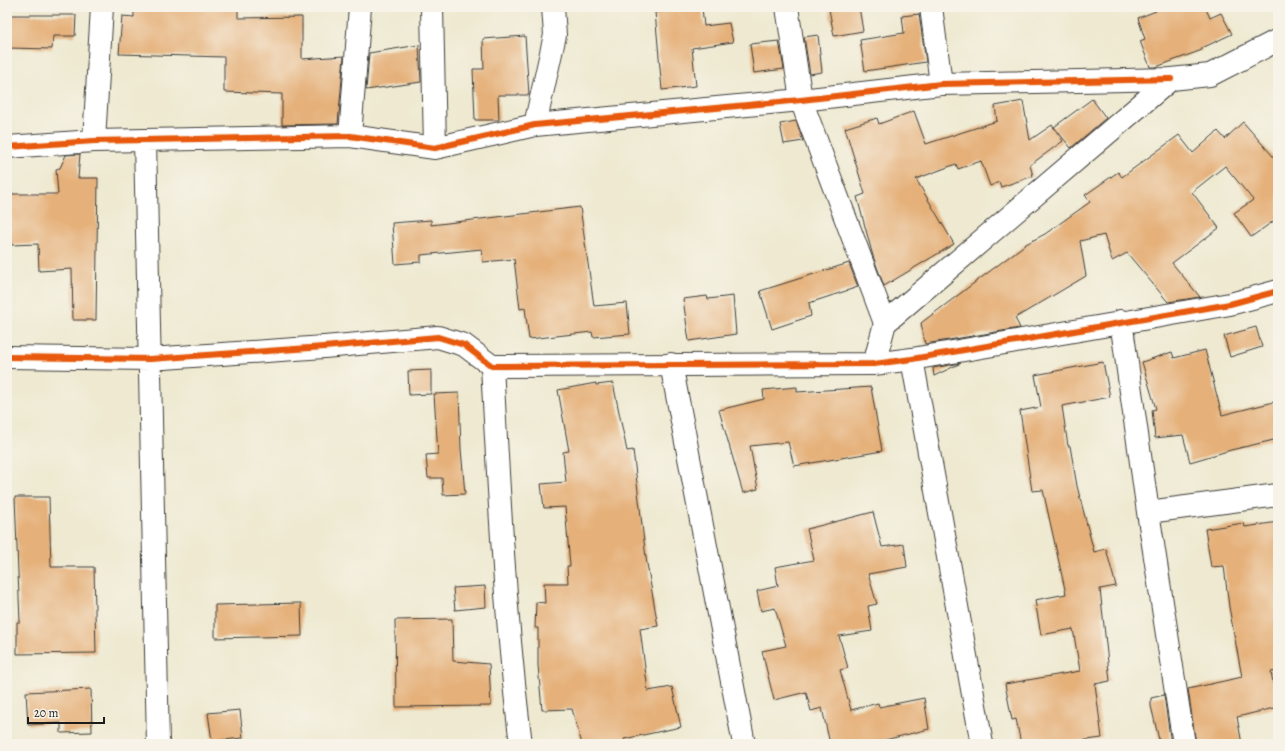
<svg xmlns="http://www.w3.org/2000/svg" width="1285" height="751" font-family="Alegreya,serif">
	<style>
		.building { fill: #e5b079 }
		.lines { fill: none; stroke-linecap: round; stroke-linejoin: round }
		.minor-casing { stroke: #3c3b37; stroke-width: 24 }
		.minor { stroke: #fff; stroke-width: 22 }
		.cycleway-casing { stroke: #f7f3e8; stroke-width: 8 }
		.cycleway { stroke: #e8590c; stroke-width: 6 }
	</style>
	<rect width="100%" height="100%" fill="#f7f3e8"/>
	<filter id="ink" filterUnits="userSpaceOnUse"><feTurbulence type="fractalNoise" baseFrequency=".025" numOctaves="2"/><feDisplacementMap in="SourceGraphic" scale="8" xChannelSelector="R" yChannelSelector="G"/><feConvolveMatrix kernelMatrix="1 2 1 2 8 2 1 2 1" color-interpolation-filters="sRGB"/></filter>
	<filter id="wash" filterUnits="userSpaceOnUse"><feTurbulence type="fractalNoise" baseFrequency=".012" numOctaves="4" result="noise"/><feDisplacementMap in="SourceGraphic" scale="16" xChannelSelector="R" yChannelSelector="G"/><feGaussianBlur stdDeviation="0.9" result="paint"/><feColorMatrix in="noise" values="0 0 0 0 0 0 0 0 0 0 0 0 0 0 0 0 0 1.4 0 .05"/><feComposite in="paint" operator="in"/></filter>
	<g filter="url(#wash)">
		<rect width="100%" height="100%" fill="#eee9d0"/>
		<g id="blocks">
			<!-- building -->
			<path class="building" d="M 134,7 L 238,7 L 238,18 L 302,17 L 302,59 L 344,56 L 338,124 L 282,125 L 282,94 L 224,92 L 224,57 L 119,54 L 122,16 L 134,17 Z
				M 845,7 L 859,7 L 863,31 L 834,36 L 829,9 Z
				M 1154,7 L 1205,7 L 1210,18 L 1221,13 L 1232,34 L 1202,48 L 1202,50 L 1156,67 L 1150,67 L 1140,41 L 1145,39 L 1138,18 L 1156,11 Z
				M 702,8 L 704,26 L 729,23 L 733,42 L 692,48 L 696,86 L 662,90 L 655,12 Z
				M 919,14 L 926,62 L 865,71 L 860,40 L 904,33 L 902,16 Z
				M 7,15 L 76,15 L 75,36 L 53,36 L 52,49 L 7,48 Z
				M 818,35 L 822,72 L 810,74 L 804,37 Z
				M 525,36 L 529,95 L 498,95 L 499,120 L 475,120 L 473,69 L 484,69 L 483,39 Z
				M 779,41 L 784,69 L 754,73 L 750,44 Z
				M 419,45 L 421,82 L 366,90 L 369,53 Z
				M 1092,99 L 1106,118 L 1071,148 L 1054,127 Z
				M 1023,101 L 1030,140 L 1052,125 L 1063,141 L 1030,165 L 1033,176 L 1001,187 L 999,182 L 990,186 L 981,161 L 958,169 L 956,164 L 916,179 L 954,244 L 884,286 L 873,256 L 857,197 L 865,194 L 845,128 L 877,118 L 879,124 L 914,111 L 926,144 L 997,121 L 995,106 Z
				M 796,121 L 803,141 L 784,144 L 780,124 Z
				M 1243,122 L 1278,162 L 1278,218 L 1251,237 L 1234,213 L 1253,200 L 1225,166 L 1192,192 L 1219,228 L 1172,263 L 1200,297 L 1168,302 L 1127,253 L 1112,261 L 1104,235 L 1080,241 L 1086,276 L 1015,318 L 1020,328 L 925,344 L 921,323 L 1026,244 L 1045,234 L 1090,202 L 1085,195 L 1118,172 L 1122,177 L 1179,135 L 1193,153 L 1218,131 L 1225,139 Z
				M 80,154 L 78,178 L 98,178 L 96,320 L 73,320 L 72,269 L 39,271 L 38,244 L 11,245 L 8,194 L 58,194 L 56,169 L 60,168 L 66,155 Z
				M 580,207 L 594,306 L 627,303 L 630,334 L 593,337 L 592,332 L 529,339 L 525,308 L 520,309 L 514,259 L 483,262 L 482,249 L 421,255 L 421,262 L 395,264 L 392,223 L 431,220 L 431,225 Z
				M 849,263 L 858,287 L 809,303 L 811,316 L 772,329 L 760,291 Z
				M 707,296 L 708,299 L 733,296 L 736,334 L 689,341 L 683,299 Z
				M 1256,327 L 1262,347 L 1230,357 L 1224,336 Z
				M 1205,350 L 1222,415 L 1278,401 L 1278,439 L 1231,450 L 1190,462 L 1183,435 L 1155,438 L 1152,410 L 1156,409 L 1142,362 L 1172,352 L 1174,358 Z
				M 1103,362 L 1110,397 L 1062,406 L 1068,446 L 1070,446 L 1077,486 L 1094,552 L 1106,549 L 1116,586 L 1100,589 L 1110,681 L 1095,684 L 1102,738 L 1056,744 L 1021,744 L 1016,719 L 1012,720 L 1005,684 L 1080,671 L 1073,629 L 1041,635 L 1035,600 L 1066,594 L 1043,490 L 1032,491 L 1020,411 L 1041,407 L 1035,375 Z
				M 961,363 L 934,376 L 933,368 Z
				M 431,370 L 431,394 L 409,395 L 408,371 Z
				M 596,383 L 596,385 L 613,383 L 627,451 L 633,450 L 646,558 L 658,626 L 640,629 L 648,691 L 672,687 L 681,727 L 624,739 L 626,744 L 582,744 L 572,709 L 542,710 L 538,665 L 538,628 L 535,628 L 536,602 L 545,603 L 544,583 L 568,583 L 567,566 L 570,566 L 565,507 L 544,508 L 541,484 L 566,482 L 563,452 L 569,451 L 558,390 Z
				M 797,387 L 797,392 L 871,387 L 882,451 L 794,466 L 788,442 L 750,446 L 758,489 L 743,493 L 719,410 L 764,399 L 763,390 Z
				M 459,393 L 461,449 L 465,494 L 443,495 L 442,478 L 428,478 L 426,455 L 438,454 L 434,394 Z
				M 15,497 L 49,497 L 51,567 L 94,567 L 96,653 L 17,654 L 17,622 L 20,622 Z
				M 873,512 L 882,547 L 904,544 L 907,567 L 868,574 L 877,604 L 868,606 L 872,631 L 839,636 L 848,668 L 840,670 L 851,710 L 878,703 L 879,707 L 924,698 L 929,729 L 869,744 L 830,744 L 822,708 L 811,711 L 806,692 L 774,700 L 762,651 L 786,646 L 775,608 L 761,611 L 757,591 L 778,586 L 775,567 L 814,560 L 807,529 Z
				M 1278,522 L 1278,671 L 1271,672 L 1278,707 L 1237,717 L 1242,744 L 1196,744 L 1188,689 L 1242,677 L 1229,607 L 1224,566 L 1211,567 L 1205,529 L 1244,523 L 1245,527 Z
				M 485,586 L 486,607 L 455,610 L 453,588 Z
				M 301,603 L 302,636 L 215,638 L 215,605 Z
				M 452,619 L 453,661 L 489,664 L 491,706 L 396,707 L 395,620 Z
				M 91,689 L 92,732 L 61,733 L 61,723 L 28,725 L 26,692 Z
				M 1164,695 L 1171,744 L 1160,744 L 1151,706 L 1151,698 Z
				M 240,710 L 243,738 L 212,741 L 208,713 Z"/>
		</g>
	</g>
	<g filter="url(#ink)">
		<use href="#blocks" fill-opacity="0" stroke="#3c3b37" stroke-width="1"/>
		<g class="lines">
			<!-- minor casing -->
			<g class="minor-casing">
				<path id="minor" d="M 432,7 L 435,148
					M 787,7 L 801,100 L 885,323
					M 931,7 L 941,84
					M 535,125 L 555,35 L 553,7
					M 350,136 L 360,7
					M 145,140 L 158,744
					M 94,141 L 102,7
					M 7,147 L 94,141 L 350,136 L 435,148 L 535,125 L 801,100 L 941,84 L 1171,79
					M 1121,321 L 1148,512 L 1184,744
					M 7,357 L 150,359 L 324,347 L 438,337 L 464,345 L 492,366 L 874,364 L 912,359 L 1230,304 L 1278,291
					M 912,359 L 982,744
					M 671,364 L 744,744
					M 874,364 L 885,323 L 1171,79 L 1210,75 L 1278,40
					M 492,366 C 499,492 505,618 521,744
					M 1148,512 L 1278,495"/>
			</g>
			<!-- minor -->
			<use href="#minor" class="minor"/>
			<!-- cycleway casing -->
			<g class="cycleway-casing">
				<path id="cycleway" d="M 7,147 L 94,141 L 350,136 L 435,148 L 535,125 L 801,100 L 941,84 L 1171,79
					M 7,357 L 150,359 L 324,347 L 438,337 L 464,345 L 492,366 L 874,364 L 912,359 L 1230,304 L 1278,291"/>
			</g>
			<!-- cycleway -->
			<use href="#cycleway" class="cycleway"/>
		</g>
	</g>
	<!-- margin -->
	<rect width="1285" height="751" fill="none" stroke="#f7f3e8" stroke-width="24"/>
	<!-- scale -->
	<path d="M28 717v6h76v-6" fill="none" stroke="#1c1c1c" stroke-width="2"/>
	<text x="34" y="717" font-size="12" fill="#1c1c1c" stroke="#f7f3e8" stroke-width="3" paint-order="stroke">20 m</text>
</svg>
